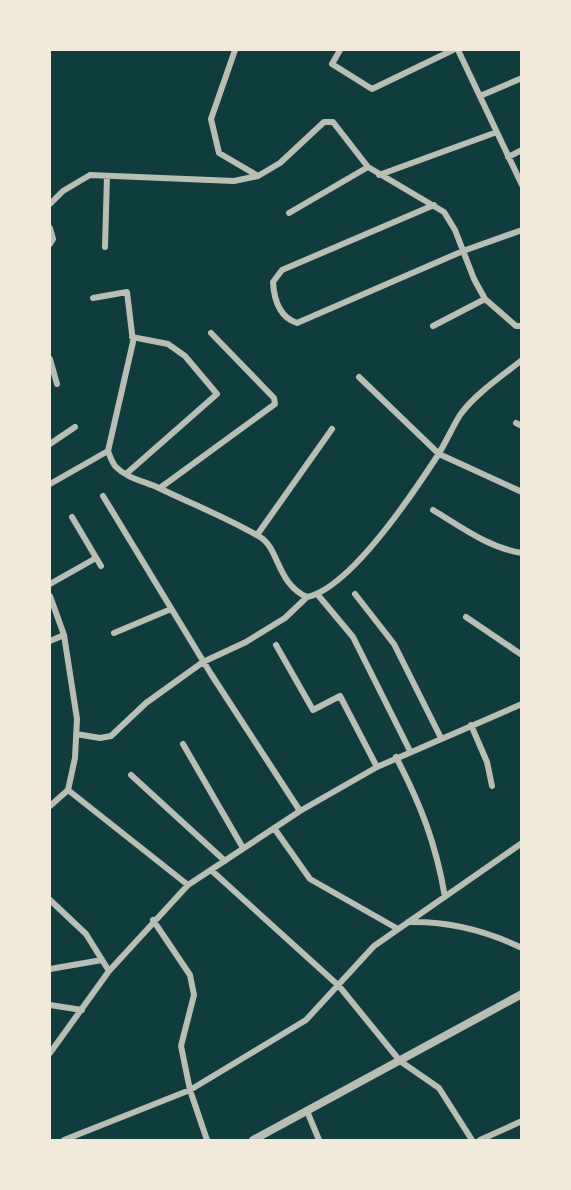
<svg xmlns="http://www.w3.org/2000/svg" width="571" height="1190" font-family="'IBM Plex Sans',sans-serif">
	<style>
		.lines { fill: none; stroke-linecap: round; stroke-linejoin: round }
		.minor { stroke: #b8beb3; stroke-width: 6 }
		.tertiary { stroke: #b8beb3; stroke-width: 8 }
	</style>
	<rect width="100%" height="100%" fill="#0f3d3e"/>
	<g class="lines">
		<!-- minor -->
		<path class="minor" d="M 235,50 L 211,119 L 219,153 L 258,176
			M 340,50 L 332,64 L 372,89 L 453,50
			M 458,50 L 522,185
			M 480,96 L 522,78
			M 508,157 L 522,150
			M 379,175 L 497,132
			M 50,204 L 63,191 L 90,175 L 234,181 L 258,176 L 280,163 L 324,122 L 333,122 L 368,167 L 444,212 L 455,230 L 474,279 L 485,299 L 516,326 L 522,326
			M 434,205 L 282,270 L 273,282 C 274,300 279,317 297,323 L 463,251 L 522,230
			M 289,213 L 368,167
			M 50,228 L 53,239 L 50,244
			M 105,247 L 107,176
			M 93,298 L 127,292 L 133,342 L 108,451 C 110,456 112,463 116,467 C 129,480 146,481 161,489 C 194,505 228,518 260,537 C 279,548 277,584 307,597 C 350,588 414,492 438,455 C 446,442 452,428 460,415 C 475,394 502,376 522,360
			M 433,326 L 485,299
			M 50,359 L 57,384
			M 359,377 L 439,454 L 522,492
			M 516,423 L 522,426
			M 50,444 L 75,427
			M 126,474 L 217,394 L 185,356 L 168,344 L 132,337
			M 50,484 L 108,451
			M 160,488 L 275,404 L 274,398 L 211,333
			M 103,496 L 211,674 L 300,811
			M 433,510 C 461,527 489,548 522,553
			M 72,517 L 101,566
			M 257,535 L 332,429
			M 50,584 L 96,558
			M 355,594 L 394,644 L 441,738
			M 318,595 L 353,637 L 410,751
			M 50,596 L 64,635 L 77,719 L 75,758 L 68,790 L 50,806
			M 466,617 L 522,655
			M 114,633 L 171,609
			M 50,641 L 64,635
			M 276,645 L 313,710 L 340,696 L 377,767
			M 471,725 L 487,762 L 492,786
			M 76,734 L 100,738 L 111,736 L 146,703 L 203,662 L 246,642 L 285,618 L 307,597
			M 183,744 L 243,848
			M 396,757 C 421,805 436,844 445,897
			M 131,775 L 225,861
			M 68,790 L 188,885
			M 274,828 L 310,879 L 398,929
			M 211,870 L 339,986 L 400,1061 L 439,1088 L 472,1140
			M 50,900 L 86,934 L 109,971
			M 153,920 L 190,975 L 194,995 L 181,1046 L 190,1090 L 207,1140
			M 408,922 C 449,921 485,930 522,948
			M 50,969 L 102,960
			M 50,1005 L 82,1010
			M 50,1053 L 109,971 L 188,885 L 300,811 L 377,767 L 522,704
			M 307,1111 L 319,1140
			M 64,1140 L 190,1090 L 306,1020 L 374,946 L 522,843
			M 480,1140 L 522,1121"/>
		<!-- tertiary -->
		<path class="tertiary" d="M 253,1140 L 522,994"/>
	</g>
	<!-- border -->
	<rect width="571" height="1190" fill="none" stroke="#f1e9da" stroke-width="102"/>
</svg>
